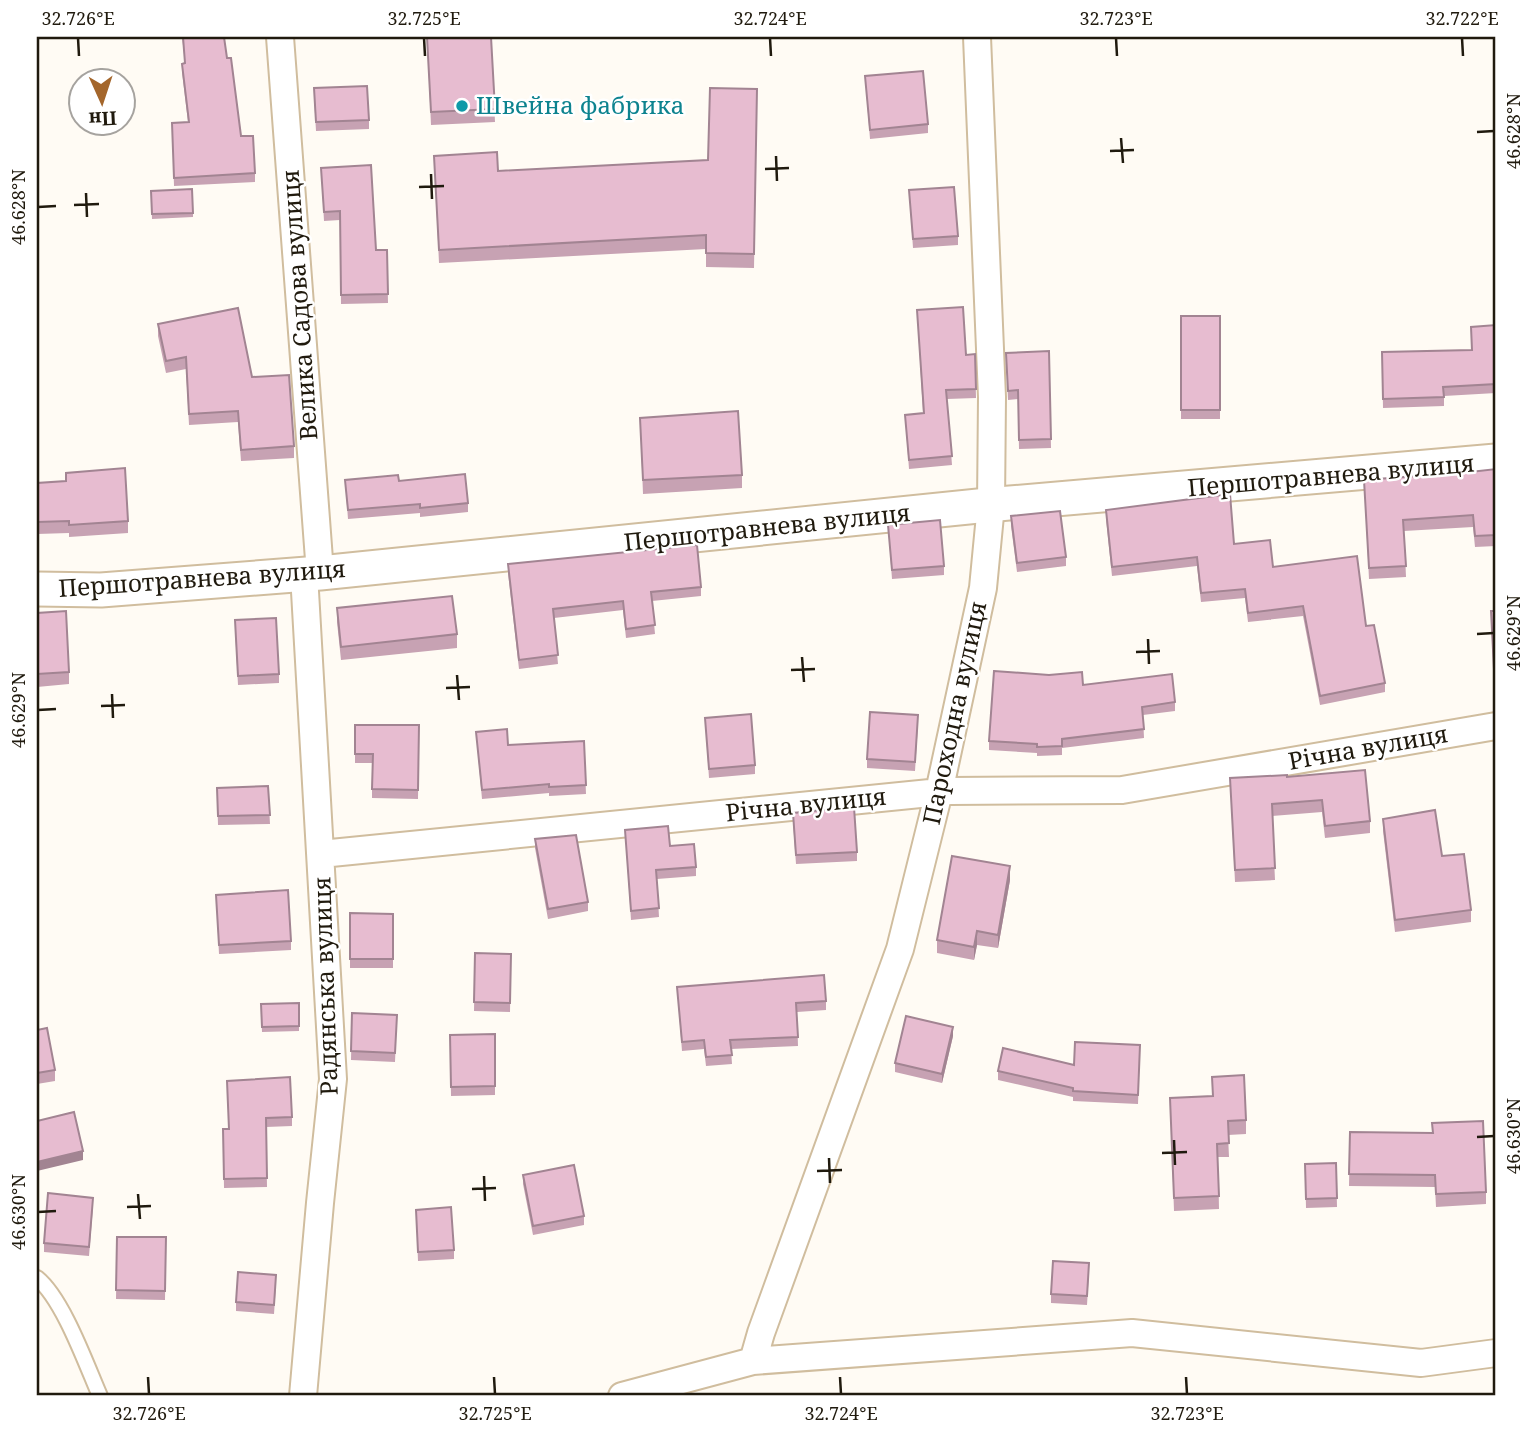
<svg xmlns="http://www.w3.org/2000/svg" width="1533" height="1433" font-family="'Noto Serif',serif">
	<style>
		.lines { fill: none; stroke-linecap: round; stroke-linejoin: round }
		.service-casing { stroke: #d0bd9e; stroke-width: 18 }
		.minor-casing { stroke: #d0bd9e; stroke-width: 30 }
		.tertiary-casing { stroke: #d0bd9e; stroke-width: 37 }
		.service { stroke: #fff; stroke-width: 14 }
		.minor { stroke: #fff; stroke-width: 26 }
		.tertiary { stroke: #fff; stroke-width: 33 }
		.wall { fill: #c7a2b3 }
		.shaded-wall { fill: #a28492 }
		.building { fill: #e7bcd0; stroke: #a28492; stroke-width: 2 }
		.ticks { fill: none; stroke: #201a0e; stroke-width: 2.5 }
		.culture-dot { fill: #0f9aa8; stroke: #fff; stroke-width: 2.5 }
		.labels { text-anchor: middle; stroke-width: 5; stroke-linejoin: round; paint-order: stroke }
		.culture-label { font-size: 24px; fill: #0d838f; stroke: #fff; text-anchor: start }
		.street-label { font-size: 24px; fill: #201a0e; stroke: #fff }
		.neatline { fill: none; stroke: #201a0e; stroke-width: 2.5 }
		.ticks-label { font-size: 18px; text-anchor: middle; fill: #201a0e }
	</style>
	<rect width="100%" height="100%" fill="#fffbf4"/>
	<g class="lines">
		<!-- service casing -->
		<g class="service-casing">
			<path id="service" d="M 37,1278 C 63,1299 86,1364 100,1396"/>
		</g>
		<!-- minor casing -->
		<g class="minor-casing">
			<path id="minor" d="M 280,37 L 320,573
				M 321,854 L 950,791 L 1122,790 L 1496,726
				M 753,1361 L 761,1333 L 900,949 L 939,792 L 983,588 L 991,505 L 992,397 L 977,37
				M 303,1396 L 320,1203 L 333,1079 L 304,574
				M 622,1396 L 753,1361 L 1132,1333 L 1421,1363 L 1496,1353"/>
		</g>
		<!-- tertiary casing -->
		<g class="tertiary-casing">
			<path id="tertiary" d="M 37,589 L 101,590 L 320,573 L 998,504 L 1496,461"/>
		</g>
		<!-- service -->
		<use href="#service" class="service"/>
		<!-- minor -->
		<use href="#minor" class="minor"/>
		<!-- tertiary -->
		<use href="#tertiary" class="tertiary"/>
	</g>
	<!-- wall -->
	<path class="wall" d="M 182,37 L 224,37 L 227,58 L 241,136 L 255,173 L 255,182 L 174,186 L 172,123 L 188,122 L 182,72 L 182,64 L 185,63 Z
		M 427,37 L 491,37 L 495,122 L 431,125 Z
		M 865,76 L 928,124 L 928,133 L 870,139 Z
		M 757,89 L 754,268 L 706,267 L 706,249 L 439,263 L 434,156 L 498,171 L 708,160 Z
		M 314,97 L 369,120 L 369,129 L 316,131 Z
		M 321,168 L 376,250 L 387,250 L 388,303 L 341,304 L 340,220 L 324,221 Z
		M 909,190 L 958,236 L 958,245 L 913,248 Z
		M 151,191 L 193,213 L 193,217 L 152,219 Z
		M 917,310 L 966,355 L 975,354 L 976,398 L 947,399 L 952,465 L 909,469 L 905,415 L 923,413 Z
		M 1181,316 L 1220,316 L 1220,419 L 1181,419 Z
		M 158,324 L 252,377 L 294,446 L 294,458 L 241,461 L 238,422 L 189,425 L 186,369 L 166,373 L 158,336 Z
		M 1496,325 L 1496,393 L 1444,396 L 1444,406 L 1383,408 L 1382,352 L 1471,350 L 1471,327 Z
		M 1049,351 L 1051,448 L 1019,449 L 1018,399 L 1008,400 L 1006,353 Z
		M 640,418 L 742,475 L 742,488 L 643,494 Z
		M 1496,469 L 1496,546 L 1475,547 L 1473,527 L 1404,531 L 1406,577 L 1369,579 L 1364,480 L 1470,472 Z
		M 66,473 L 128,521 L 128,533 L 69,537 L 69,533 L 37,534 L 37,483 L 66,481 Z
		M 345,480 L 399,481 L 468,503 L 468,512 L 420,517 L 420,513 L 348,519 Z
		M 1106,510 L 1234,544 L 1366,626 L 1385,683 L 1385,692 L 1320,705 L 1303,616 L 1248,622 L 1245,598 L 1201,602 L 1197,566 L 1112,576 L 1106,519 Z
		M 1011,516 L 1066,557 L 1066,566 L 1017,572 L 1011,526 Z
		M 888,525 L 944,566 L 944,575 L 892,579 Z
		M 508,564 L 701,587 L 701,596 L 652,601 L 655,634 L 626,638 L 623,610 L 554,618 L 558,664 L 519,669 L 508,573 Z
		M 337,608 L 457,634 L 457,648 L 341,660 L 337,622 Z
		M 1496,611 L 1496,678 L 1494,678 L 1491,620 Z
		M 37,613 L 69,672 L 69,684 L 37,687 Z
		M 235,629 L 279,674 L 279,683 L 238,685 Z
		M 1083,685 L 1175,702 L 1175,711 L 1143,715 L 1144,738 L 1062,748 L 1062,755 L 1037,756 L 1037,753 L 989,750 L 989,741 Z
		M 705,718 L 755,765 L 755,774 L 709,778 Z
		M 918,724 L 915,771 L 867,768 L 867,759 Z
		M 355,725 L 419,725 L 418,799 L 372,798 L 372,763 L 355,763 Z
		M 476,732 L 508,745 L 584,741 L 586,794 L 549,796 L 549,793 L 482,799 Z
		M 1287,777 L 1370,821 L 1370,833 L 1325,838 L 1322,812 L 1272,816 L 1275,880 L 1235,882 L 1230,778 Z
		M 268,786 L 270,824 L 218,825 L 217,788 Z
		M 1383,819 L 1442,856 L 1471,910 L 1471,922 L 1395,932 L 1383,831 Z
		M 793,822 L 857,852 L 857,861 L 796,864 Z
		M 625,830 L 670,846 L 696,867 L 696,876 L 657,879 L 659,917 L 631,920 Z
		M 535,839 L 588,902 L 588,911 L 548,919 L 535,848 Z
		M 1010,880 L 998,948 L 977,945 L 974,960 L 937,953 L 937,940 Z
		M 216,895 L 291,941 L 291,950 L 219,954 Z
		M 350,913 L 393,914 L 393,968 L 350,968 Z
		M 475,953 L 511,954 L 510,1012 L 474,1011 Z
		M 677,987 L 826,1001 L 826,1010 L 797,1012 L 798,1046 L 731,1049 L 732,1064 L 706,1066 L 704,1049 L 682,1051 Z
		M 299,1003 L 299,1031 L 262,1032 L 261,1004 Z
		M 352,1013 L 397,1015 L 395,1062 L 351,1060 Z
		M 37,1030 L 55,1070 L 55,1081 L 37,1084 Z
		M 495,1034 L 495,1095 L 451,1096 L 450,1035 Z
		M 953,1036 L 942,1083 L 895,1072 L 895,1063 Z
		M 1140,1045 L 1138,1104 L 1073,1101 L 1073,1097 L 998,1080 L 998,1071 L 1074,1065 Z
		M 227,1090 L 292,1117 L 292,1126 L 266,1127 L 267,1187 L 224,1188 L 223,1129 L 229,1129 Z
		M 1170,1098 L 1246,1120 L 1246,1134 L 1228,1135 L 1229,1157 L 1218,1157 L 1219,1209 L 1174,1211 Z
		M 1350,1132 L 1486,1192 L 1486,1204 L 1436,1207 L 1435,1187 L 1349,1186 Z
		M 1336,1163 L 1337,1207 L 1306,1208 L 1305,1164 Z
		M 523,1175 L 584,1216 L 584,1225 L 533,1235 L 523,1184 Z
		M 93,1207 L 89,1256 L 44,1252 L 44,1243 Z
		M 416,1210 L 454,1250 L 454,1259 L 418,1261 Z
		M 117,1237 L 166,1237 L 165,1300 L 116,1299 Z
		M 1089,1272 L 1087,1305 L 1051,1303 L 1051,1294 Z
		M 276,1284 L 274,1314 L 236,1311 L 236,1302 Z"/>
	<!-- shaded-wall -->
	<path class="shaded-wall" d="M 1010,866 L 1010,880 L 998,948 L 998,935 Z
		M 977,931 L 977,945 L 974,960 L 974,947 Z
		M 953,1027 L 953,1036 L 942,1083 L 942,1074 Z
		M 83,1151 L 83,1160 L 37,1171 L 37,1162 Z"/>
	<!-- building -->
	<path class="building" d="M 183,37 L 224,37 L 227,58 L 231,58 L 241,136 L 253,136 L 255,173 L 174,178 L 172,123 L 189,122 L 182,64 L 185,63 Z
		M 427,37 L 491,37 L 495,109 L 431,112 Z
		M 923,71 L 928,124 L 870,130 L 865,76 Z
		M 367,86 L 369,120 L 316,122 L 314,88 Z
		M 710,88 L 757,89 L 754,254 L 706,253 L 706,235 L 439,250 L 434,156 L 497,152 L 498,171 L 708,160 Z
		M 371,165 L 376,250 L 387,250 L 388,294 L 341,295 L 340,211 L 324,212 L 321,168 Z
		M 954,187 L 958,236 L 913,239 L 909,190 Z
		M 192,189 L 193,213 L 152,214 L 151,191 Z
		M 963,307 L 966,355 L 975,354 L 976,389 L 946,390 L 952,456 L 909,460 L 905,415 L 924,413 L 917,310 Z
		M 238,308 L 252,377 L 289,375 L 294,446 L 241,450 L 238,411 L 189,414 L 186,357 L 166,361 L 158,324 Z
		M 1181,316 L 1220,316 L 1220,410 L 1181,410 Z
		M 1496,325 L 1496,384 L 1443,387 L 1444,397 L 1383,399 L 1382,352 L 1472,350 L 1471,327 Z
		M 1049,351 L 1051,439 L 1019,440 L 1018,390 L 1008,391 L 1006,353 Z
		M 738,411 L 742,475 L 643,480 L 640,418 Z
		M 125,468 L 128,521 L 69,525 L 69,521 L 37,522 L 37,483 L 66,481 L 66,473 Z
		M 1496,469 L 1496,535 L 1475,536 L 1473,515 L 1403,520 L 1406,566 L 1369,568 L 1364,480 L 1470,472 Z
		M 465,474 L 468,503 L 420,508 L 420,504 L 348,510 L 345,480 L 398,475 L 399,481 Z
		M 1230,494 L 1234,544 L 1270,540 L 1273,567 L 1357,556 L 1366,626 L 1374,625 L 1385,683 L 1320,696 L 1303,606 L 1248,613 L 1245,589 L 1201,593 L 1197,557 L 1112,567 L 1106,510 Z
		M 1060,511 L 1066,557 L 1017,563 L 1011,516 Z
		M 940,520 L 944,566 L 892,570 L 888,525 Z
		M 697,545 L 701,587 L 651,592 L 655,625 L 626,629 L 623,601 L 553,609 L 558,655 L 519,660 L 508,564 Z
		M 452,596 L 457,634 L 341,647 L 337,608 Z
		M 66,611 L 69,672 L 37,674 L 37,613 Z
		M 1491,611 L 1496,611 L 1496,669 L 1494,669 Z
		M 276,618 L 279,674 L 238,676 L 235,620 Z
		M 994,671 L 1049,675 L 1082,672 L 1083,685 L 1172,674 L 1175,702 L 1142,707 L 1144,729 L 1062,739 L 1062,746 L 1037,747 L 1037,744 L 989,741 Z
		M 870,712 L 918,715 L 915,762 L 867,759 Z
		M 751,714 L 755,765 L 709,769 L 705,718 Z
		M 355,725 L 419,725 L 418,790 L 372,789 L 373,754 L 355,754 Z
		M 507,729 L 508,745 L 584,741 L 586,785 L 549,787 L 549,784 L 482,790 L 476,732 Z
		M 1365,770 L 1370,821 L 1325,826 L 1322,800 L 1272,804 L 1275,868 L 1235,870 L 1230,778 L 1287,775 L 1287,777 Z
		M 268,786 L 270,815 L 218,816 L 217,788 Z
		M 854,807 L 857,852 L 796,855 L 793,813 Z
		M 1435,810 L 1442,856 L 1464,854 L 1471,910 L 1395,920 L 1383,819 Z
		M 668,826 L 670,846 L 694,844 L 696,867 L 656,870 L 659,908 L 631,911 L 625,830 Z
		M 576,835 L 588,902 L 548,909 L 535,839 Z
		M 952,856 L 1010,866 L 998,935 L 977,931 L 974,947 L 937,940 Z
		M 288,890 L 291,941 L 219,945 L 216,895 Z
		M 350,913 L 393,914 L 393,959 L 350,959 Z
		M 475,953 L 511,954 L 510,1003 L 474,1002 Z
		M 824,975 L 826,1001 L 796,1003 L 798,1037 L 730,1040 L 732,1055 L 706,1057 L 704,1040 L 682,1042 L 677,987 Z
		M 299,1003 L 299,1026 L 262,1027 L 261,1004 Z
		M 352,1013 L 397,1015 L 395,1053 L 351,1051 Z
		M 906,1016 L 953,1027 L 942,1074 L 895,1063 Z
		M 47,1028 L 55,1070 L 37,1073 L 37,1030 Z
		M 495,1034 L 495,1086 L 451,1087 L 450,1035 Z
		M 1075,1042 L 1140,1045 L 1138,1095 L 1073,1091 L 1073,1088 L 998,1071 L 1003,1048 L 1074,1065 Z
		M 1244,1075 L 1246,1120 L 1228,1121 L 1229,1143 L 1217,1144 L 1219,1196 L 1174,1198 L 1170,1098 L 1213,1096 L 1212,1077 Z
		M 290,1077 L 292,1117 L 266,1118 L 267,1178 L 224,1179 L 223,1129 L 229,1129 L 227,1081 Z
		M 74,1112 L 83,1151 L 37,1162 L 37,1121 Z
		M 1483,1121 L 1486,1192 L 1436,1194 L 1435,1175 L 1349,1174 L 1350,1132 L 1433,1133 L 1432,1123 Z
		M 1336,1163 L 1337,1198 L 1306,1199 L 1305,1164 Z
		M 574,1165 L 584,1216 L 533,1226 L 523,1175 Z
		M 48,1193 L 93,1198 L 89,1247 L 44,1243 Z
		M 451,1207 L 454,1250 L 418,1252 L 416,1210 Z
		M 117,1237 L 166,1237 L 165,1291 L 116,1290 Z
		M 1053,1261 L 1089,1263 L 1087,1296 L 1051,1294 Z
		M 238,1272 L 276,1275 L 274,1305 L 236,1302 Z"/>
	<!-- ticks -->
	<path class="ticks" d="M 78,38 L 79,56M 424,38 L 425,56M 770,38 L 771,56M 1116,38 L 1117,56M 1462,38 L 1463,56M 1477,132 L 1494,131M 1121,138 L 1123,163M 1110,151 L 1134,150M 776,156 L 777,181M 765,169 L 789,168M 431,174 L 432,199M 419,187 L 444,186M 86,193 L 87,217M 74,205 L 99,204M 38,207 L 56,206M 1477,634 L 1494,633M 1148,639 L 1149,664M 1136,652 L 1160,651M 802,657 L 804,682M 791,670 L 815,669M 457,675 L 459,700M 446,688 L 470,687M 112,694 L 113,718M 101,706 L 125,705M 38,710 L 56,709M 1477,1137 L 1494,1136M 1174,1140 L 1175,1165M 1162,1153 L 1187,1152M 829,1158 L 830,1183M 817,1171 L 842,1170M 484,1176 L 485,1201M 472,1189 L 496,1188M 138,1194 L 140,1219M 127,1207 L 151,1206M 38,1212 L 56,1211M 148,1377 L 149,1394M 494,1377 L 495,1394M 840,1377 L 841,1394M 1186,1377 L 1187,1394"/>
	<!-- markers -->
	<circle class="culture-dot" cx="462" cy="106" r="7"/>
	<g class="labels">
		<!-- culture labels -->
		<g class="culture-label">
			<text x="476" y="114">Швейна фабрика</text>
		</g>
		<!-- street labels -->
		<g class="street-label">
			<text transform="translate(300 305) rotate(-94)" y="8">Велика Садова вулиця</text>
			<text transform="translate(1331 476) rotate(-5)" y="8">Першотравнева вулиця</text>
			<text transform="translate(767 528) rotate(-6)" y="8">Першотравнева вулиця</text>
			<text transform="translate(202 579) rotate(-4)" y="8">Першотравнева вулиця</text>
			<text transform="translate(955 713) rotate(-78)" y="8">Пароходна вулиця</text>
			<text transform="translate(1368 748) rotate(-10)" y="8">Річна вулиця</text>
			<text transform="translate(806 805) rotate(-6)" y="8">Річна вулиця</text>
			<text transform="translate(326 986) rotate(-92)" y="8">Радянська вулиця</text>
		</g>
	</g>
	<!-- border -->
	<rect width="1533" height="1433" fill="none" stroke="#ffffff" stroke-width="77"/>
	<!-- north arrow -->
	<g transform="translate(102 102) rotate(177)"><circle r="33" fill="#ffffff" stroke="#a6a39f" stroke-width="2"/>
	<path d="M0-5L12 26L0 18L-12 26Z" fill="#a4662b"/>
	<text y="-10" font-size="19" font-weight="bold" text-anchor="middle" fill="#201a0e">Пн</text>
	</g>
	<rect x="38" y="38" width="1456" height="1356" class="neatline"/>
	<g class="ticks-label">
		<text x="78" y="25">32.726°E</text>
		<text x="424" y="25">32.725°E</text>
		<text x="770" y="25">32.724°E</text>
		<text x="1116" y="25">32.723°E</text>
		<text x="1462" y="25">32.722°E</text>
		<text transform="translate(1514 131) rotate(-90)" y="6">46.628°N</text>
		<text transform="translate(19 207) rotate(-90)" y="6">46.628°N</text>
		<text transform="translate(1514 633) rotate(-90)" y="6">46.629°N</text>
		<text transform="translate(19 710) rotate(-90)" y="6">46.629°N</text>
		<text transform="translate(1514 1136) rotate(-90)" y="6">46.630°N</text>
		<text transform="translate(19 1212) rotate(-90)" y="6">46.630°N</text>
		<text x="149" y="1420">32.726°E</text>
		<text x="495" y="1420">32.725°E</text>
		<text x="841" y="1420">32.724°E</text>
		<text x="1187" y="1420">32.723°E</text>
	</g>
</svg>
